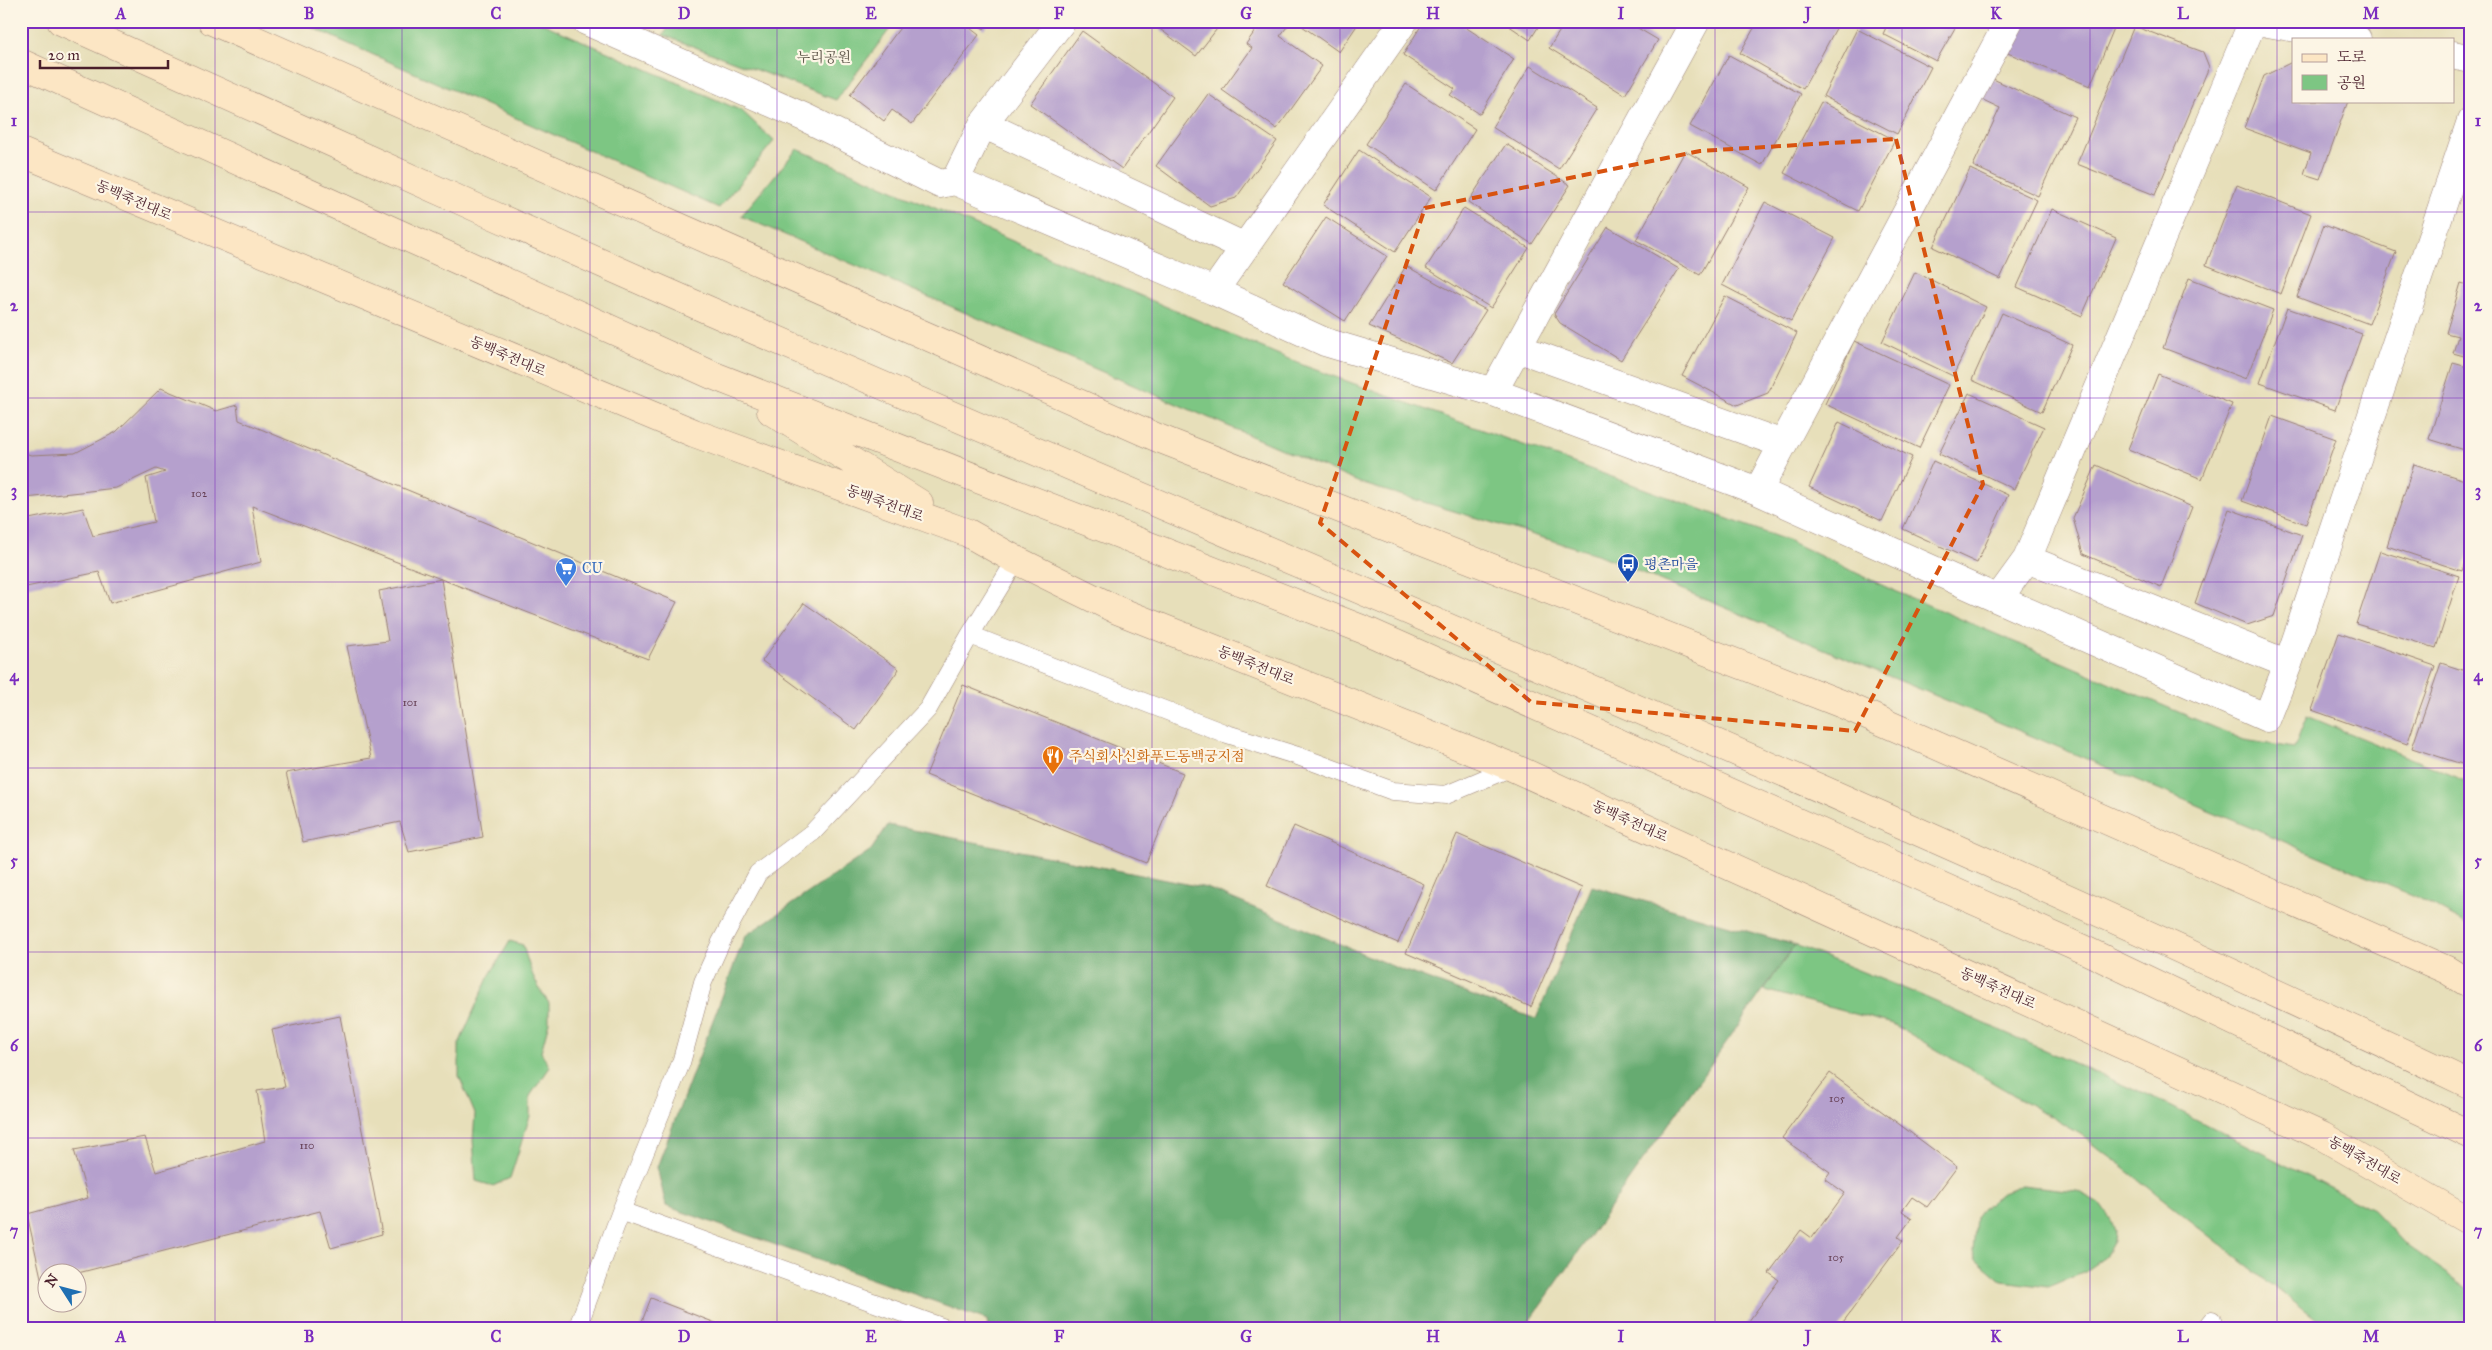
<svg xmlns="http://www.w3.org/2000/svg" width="2492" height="1350" font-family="'IM FELL Great Primer','Noto Serif KR',serif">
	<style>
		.green { fill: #7dc683; stroke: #647257 }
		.forest { fill: #66ab71; stroke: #58654e }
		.building { fill: #b5a0cd }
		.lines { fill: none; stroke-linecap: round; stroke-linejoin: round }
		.service-casing { stroke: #987f72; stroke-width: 19 }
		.minor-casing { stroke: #987f72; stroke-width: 29 }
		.secondary-casing { stroke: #987f72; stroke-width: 29 }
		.service { stroke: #fff; stroke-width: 18 }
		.minor { stroke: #fff; stroke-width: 28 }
		.secondary { stroke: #fce6c4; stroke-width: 28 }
		.marked { fill: none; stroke: #d8530f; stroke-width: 4; stroke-dasharray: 10 6; stroke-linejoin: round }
		.grid { fill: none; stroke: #7b2cbf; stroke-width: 1; stroke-opacity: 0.55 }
		.labels { text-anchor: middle; stroke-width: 4.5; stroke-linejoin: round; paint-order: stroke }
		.number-label { font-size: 11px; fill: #653f54 }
		.park-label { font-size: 14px; fill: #595145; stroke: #fcf5e5 }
		.street-label { font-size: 14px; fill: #4a1f2b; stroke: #fcf5e5 }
		.transit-label { font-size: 14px; fill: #164399; stroke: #fcf5e5; text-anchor: start }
		.shop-label { font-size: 14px; fill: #366cbe; stroke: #fcf5e5; text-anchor: start }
		.food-label { font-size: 14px; fill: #c56008; stroke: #fcf5e5; text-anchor: start }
		.neatline { fill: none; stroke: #7b2cbf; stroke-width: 2 }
		.grid-label { font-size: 16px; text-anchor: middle; font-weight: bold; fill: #7b2cbf }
	</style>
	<rect width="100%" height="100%" fill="#fcf5e5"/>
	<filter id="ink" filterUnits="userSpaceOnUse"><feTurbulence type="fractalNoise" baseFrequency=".02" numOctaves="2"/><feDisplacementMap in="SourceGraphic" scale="10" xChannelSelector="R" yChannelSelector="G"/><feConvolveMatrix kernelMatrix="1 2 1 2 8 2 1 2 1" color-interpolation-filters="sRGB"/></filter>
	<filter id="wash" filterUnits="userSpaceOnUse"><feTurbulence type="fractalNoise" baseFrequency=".0096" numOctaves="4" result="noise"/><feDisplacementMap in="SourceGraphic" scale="20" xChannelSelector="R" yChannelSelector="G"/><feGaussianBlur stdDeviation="1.12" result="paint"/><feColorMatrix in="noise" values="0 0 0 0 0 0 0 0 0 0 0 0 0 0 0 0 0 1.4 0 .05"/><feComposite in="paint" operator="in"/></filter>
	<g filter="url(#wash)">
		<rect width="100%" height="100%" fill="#e7dfba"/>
		<!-- green -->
		<path class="green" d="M 297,21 L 537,21 L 742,111 L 774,141 L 719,208 Z
			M 674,21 L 896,21 L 836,100 L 663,35 Z
			M 797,149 L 1305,366 L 1789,541 L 1888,588 L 2244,740 L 2294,748 L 2307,716 L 2471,783 L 2471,926 L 2414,896 L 1597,554 L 1360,483 L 741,216 Z
			M 510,941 L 523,945 C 529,967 535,985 549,1003 L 549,1022 L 541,1052 L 550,1067 L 530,1096 L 530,1116 L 510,1178 L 493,1186 L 476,1181 L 473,1140 L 475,1114 L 459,1076 L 459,1044 L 488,978 Z
			M 1795,945 L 1918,994 L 2166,1104 L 2373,1210 L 2407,1246 L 2471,1291 L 2471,1329 L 2328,1329 L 2082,1135 L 1893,1024 L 1764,990 Z
			M 2021,1185 L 2077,1191 L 2099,1203 L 2111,1220 L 2115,1231 L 2114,1241 L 2105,1257 L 2085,1271 L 2048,1287 L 2002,1281 L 1976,1259 L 1973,1252 L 1976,1217 L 1982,1209 L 2003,1192 Z
			M 21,1314 L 57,1329 L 21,1329 Z"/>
		<!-- forest -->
		<path class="forest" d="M 888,825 L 1207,888 L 1397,968 L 1536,1019 L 1592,886 L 1795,945 L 1524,1329 L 988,1329 L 987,1320 L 666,1206 L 657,1167 L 745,936 L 871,850 Z"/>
		<g id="blocks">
			<!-- building -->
			<path class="building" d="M 905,21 L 961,21 L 979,35 L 912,124 L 892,110 L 884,121 L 850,95 Z
				M 973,21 L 990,21 L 984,29 Z
				M 1149,21 L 1223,21 L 1196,56 Z
				M 1262,21 L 1290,23 L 1280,36 L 1322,66 L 1277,129 L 1222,90 L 1252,48 L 1246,44 Z
				M 1295,21 L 1360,21 L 1339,52 Z
				M 1424,21 L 1456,21 L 1514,59 L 1480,114 L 1450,95 L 1455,89 L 1403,55 Z
				M 1502,21 L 1542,21 L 1530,40 Z
				M 1566,21 L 1626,21 L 1658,40 L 1625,95 L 1549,48 Z
				M 1758,21 L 1840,21 L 1803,89 L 1740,53 Z
				M 1889,21 L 1959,21 L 1936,61 L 1883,34 Z
				M 2015,21 L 2117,21 L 2090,86 L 2000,50 Z
				M 2134,26 L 2203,52 L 2209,67 L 2155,195 L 2077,164 Z
				M 1857,29 L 1931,67 L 1897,134 L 1823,96 Z
				M 1082,31 L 1173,97 L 1122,169 L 1030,104 Z
				M 1729,55 L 1801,94 L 1762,165 L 1690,126 Z
				M 2290,63 L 2293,64 L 2293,101 L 2348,101 L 2320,179 L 2304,174 L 2311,153 L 2244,128 L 2264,76 Z
				M 1530,66 L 1597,108 L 1559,169 L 1492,127 Z
				M 1991,78 L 2075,117 L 2038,196 L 1973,166 L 2000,108 L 1981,99 Z
				M 1406,84 L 1475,129 L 1436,190 L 1366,144 Z
				M 1208,94 L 1277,141 L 1236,198 L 1210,206 L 1156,166 Z
				M 1821,102 L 1895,140 L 1858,211 L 1784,173 Z
				M 1506,144 L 1570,185 L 1532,244 L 1468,202 Z
				M 1359,150 L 1431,197 L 1395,252 L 1323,205 Z
				M 1685,151 L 1749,187 L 1700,275 L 1636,240 Z
				M 1970,169 L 2037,200 L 2000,279 L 1933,247 Z
				M 2237,185 L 2311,214 L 2281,294 L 2206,265 Z
				M 1765,202 L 1835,238 L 1791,321 L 1722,285 Z
				M 1464,208 L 1529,248 L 1491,308 L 1426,268 Z
				M 2052,209 L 2116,238 L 2082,316 L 2017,287 Z
				M 1326,217 L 1387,256 L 1345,321 L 1283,282 Z
				M 2324,225 L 2396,252 L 2369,324 L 2297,297 Z
				M 1608,227 L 1679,269 L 1621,360 L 1560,323 L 1554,314 Z
				M 1406,266 L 1486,310 L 1452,363 L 1369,326 Z
				M 1915,272 L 1986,307 L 1953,376 L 1882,342 Z
				M 2189,278 L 2273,310 L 2246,379 L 2163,348 Z
				M 2461,283 L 2471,286 L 2471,358 L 2453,353 L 2458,336 L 2446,333 Z
				M 1725,296 L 1797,333 L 1768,393 L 1737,405 L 1682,376 Z
				M 2287,308 L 2362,334 L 2335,410 L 2260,383 Z
				M 2002,313 L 2072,345 L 2042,412 L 1972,380 Z
				M 1854,341 L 1949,385 L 1919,448 L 1825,404 Z
				M 2453,363 L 2471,368 L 2471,452 L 2429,439 Z
				M 2158,374 L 2232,404 L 2202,479 L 2128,449 Z
				M 161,388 L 216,411 L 237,405 L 239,420 L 677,602 L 648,659 L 252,506 L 261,562 L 110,603 L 99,572 L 21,588 L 21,510 L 24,520 L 83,508 L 93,536 L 154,522 L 146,478 L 165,472 L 156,469 L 116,488 L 26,498 L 21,497 L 21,452 L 31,455 L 75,453 L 116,432 Z
				M 1969,393 L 2044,427 L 2014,489 L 1939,454 Z
				M 2272,416 L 2336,439 L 2306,524 L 2242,501 Z
				M 1839,422 L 1912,457 L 1882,521 L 1809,487 Z
				M 1933,461 L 2008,495 L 1977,563 L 1903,529 Z
				M 2414,464 L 2471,482 L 2471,546 L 2462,571 L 2387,546 Z
				M 2096,465 L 2192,507 L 2161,587 L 2083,554 L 2073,518 Z
				M 2229,509 L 2302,535 L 2274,616 L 2247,625 L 2195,603 Z
				M 2380,551 L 2459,576 L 2436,648 L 2356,624 Z
				M 441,579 L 483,837 L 409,852 L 400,822 L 303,842 L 286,773 L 371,758 L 347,646 L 388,641 L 379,591 Z
				M 804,603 L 899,669 L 856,730 L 762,661 Z
				M 2339,633 L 2435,666 L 2407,744 L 2312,710 Z
				M 2441,663 L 2471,673 L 2471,767 L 2412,748 Z
				M 963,685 L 1183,773 L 1146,863 L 926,775 Z
				M 1294,826 L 1424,884 L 1398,943 L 1267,886 Z
				M 1457,834 L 1582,888 L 1531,1007 L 1406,953 Z
				M 340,1016 L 382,1234 L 331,1248 L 320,1211 L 78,1273 L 48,1272 L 48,1281 L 42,1282 L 27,1214 L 88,1198 L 74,1150 L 145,1137 L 156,1172 L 265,1141 L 257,1091 L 285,1087 L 272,1030 Z
				M 1830,1073 L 1957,1167 L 1927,1207 L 1912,1197 L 1902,1211 L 1912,1218 L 1898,1237 L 1903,1241 L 1838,1329 L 1743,1329 L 1779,1280 L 1769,1273 L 1801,1230 L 1812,1238 L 1845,1193 L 1825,1179 L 1830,1172 L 1782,1138 Z
				M 651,1298 L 731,1329 L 639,1329 Z"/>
		</g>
	</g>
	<g filter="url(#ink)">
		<use href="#blocks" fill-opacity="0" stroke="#987f72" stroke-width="1"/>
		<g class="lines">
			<!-- service casing -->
			<g class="service-casing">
				<path id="service" d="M 970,635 L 1224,733 L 1298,756 L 1393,791 L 1446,795 L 1512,767
					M 621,1211 L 947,1329
					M 577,1329 L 621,1211 L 681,1063 L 703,982 L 721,942 L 758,873 L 813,832 L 928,709 L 970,635 L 1016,560
					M 2205,1329 L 2212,1320"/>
			</g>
			<!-- minor casing -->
			<g class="minor-casing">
				<path id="minor" d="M 586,21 L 806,118 L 940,184 L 955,181
					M 1062,21 L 983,124 L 955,181 L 1214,291 L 1404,21
					M 1696,21 L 1493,392 L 1758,491 L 2009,21
					M 2253,21 L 2027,559 L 2288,664 L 2471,121
					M 2257,21 L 2357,39
					M 2453,55 L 2471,59
					M 983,124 L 1245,247
					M 1214,291 L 1325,342 L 1493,392
					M 1517,348 L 1783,444
					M 1758,491 L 1998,599 L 2027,559
					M 1998,599 L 2267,718 L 2288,664"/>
			</g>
			<!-- secondary casing -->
			<g class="secondary-casing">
				<path id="secondary" d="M 61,21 C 258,109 455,199 653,286 C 1259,551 1873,799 2471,1085
					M 212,21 L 1158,438 L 1842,704 L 2447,970 L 2471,985
					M 21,63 L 712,375 L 1367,631 L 2083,949 L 2471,1135
					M 21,152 L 694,433 L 968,533 L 1016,560 L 1117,610 L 1512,767 L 2322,1136 L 2471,1222
					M 771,411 L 919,503"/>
			</g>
			<!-- service -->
			<use href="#service" class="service"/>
			<!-- minor -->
			<use href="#minor" class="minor"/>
			<!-- secondary -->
			<use href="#secondary" class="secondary"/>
		</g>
	</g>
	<!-- marked area -->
	<path class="marked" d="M 1896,139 L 1983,484 L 1855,731 L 1531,702 L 1320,523 L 1425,208 L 1700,151 Z"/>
	<!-- grid -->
	<path class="grid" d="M 215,21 L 215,1329M 402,21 L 402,1329M 590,21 L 590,1329M 777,21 L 777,1329M 965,21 L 965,1329M 1152,21 L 1152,1329M 1340,21 L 1340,1329M 1527,21 L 1527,1329M 1715,21 L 1715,1329M 1902,21 L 1902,1329M 2090,21 L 2090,1329M 2277,21 L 2277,1329M 21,212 L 2471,212M 21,398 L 2471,398M 21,582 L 2471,582M 21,768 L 2471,768M 21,952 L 2471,952M 21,1138 L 2471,1138"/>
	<!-- icons -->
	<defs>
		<g id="bus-pin" transform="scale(1.125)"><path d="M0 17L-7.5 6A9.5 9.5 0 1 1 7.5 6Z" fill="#1a4fb4" stroke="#fcf5e5"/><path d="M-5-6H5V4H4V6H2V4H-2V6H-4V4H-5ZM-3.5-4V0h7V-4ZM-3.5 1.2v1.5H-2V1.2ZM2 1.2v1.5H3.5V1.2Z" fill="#fff"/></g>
		<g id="supermarket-pin" transform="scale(1.125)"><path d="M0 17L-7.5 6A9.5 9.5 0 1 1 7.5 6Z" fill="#3f7fe0" stroke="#fcf5e5"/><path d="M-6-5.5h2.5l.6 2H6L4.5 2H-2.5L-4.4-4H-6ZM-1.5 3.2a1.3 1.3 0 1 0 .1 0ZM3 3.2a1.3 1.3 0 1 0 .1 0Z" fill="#fff"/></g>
		<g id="restaurant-pin" transform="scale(1.125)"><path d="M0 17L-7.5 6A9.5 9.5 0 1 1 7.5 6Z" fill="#e8710a" stroke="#fcf5e5"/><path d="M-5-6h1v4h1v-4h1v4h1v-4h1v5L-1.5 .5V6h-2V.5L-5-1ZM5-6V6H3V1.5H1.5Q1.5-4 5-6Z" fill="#fff"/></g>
	</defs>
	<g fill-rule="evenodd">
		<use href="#bus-pin" x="1628" y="564"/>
		<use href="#supermarket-pin" x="566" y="568"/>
		<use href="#restaurant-pin" x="1053" y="756"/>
	</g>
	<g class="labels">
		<!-- number labels -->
		<g class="number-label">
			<text x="199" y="497">102</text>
			<text x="410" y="706">101</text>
			<text x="1837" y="1102">105</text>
			<text x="307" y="1149">110</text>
			<text x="1836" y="1261">105</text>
		</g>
		<!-- park labels -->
		<g class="park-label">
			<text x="824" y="62">누리공원</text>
		</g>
		<!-- street labels -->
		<g class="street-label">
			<text transform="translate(134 200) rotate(23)" y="5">동백죽전대로</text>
			<text transform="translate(508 356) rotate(23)" y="5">동백죽전대로</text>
			<text transform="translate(885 503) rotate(20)" y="5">동백죽전대로</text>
			<text transform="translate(1256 665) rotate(22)" y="5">동백죽전대로</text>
			<text transform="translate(1630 821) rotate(24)" y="5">동백죽전대로</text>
			<text transform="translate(1998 988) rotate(24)" y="5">동백죽전대로</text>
			<text transform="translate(2365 1160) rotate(30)" y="5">동백죽전대로</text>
		</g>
		<!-- transit labels -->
		<g class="transit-label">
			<text x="1644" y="569">평촌마을</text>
		</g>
		<!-- shop labels -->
		<g class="shop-label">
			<text x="582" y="573">CU</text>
		</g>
		<!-- food labels -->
		<g class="food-label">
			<text x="1069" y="761">주식회사신화푸드동백궁지점</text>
		</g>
	</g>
	<!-- margin -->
	<rect width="2492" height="1350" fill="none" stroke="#fcf5e5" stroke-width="55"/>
	<!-- legend -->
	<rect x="2292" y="38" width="162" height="65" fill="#fcf5e5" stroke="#b59f9b"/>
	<rect x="2302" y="54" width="25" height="8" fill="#fce6c4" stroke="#b59f9b"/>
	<text x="2337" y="62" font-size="15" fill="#4a1f2b">도로</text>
	<rect x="2302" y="75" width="25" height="15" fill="#7dc683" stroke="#b59f9b"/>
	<text x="2337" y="88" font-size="15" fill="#4a1f2b">공원</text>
	<!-- north arrow -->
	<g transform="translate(62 1288) rotate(306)"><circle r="24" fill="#fcf5e5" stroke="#b59f9b"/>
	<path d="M0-4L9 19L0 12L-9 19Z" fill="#1f6fb2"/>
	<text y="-8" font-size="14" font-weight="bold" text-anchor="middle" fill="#4a1f2b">N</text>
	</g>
	<!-- scale -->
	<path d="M40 60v8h128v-8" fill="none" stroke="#4a1f2b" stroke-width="2.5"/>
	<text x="48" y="60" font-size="15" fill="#4a1f2b" stroke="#fcf5e5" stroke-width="4" paint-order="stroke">20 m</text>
	<rect x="28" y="28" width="2436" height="1294" class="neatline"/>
	<g class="grid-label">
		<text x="121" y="19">A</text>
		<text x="309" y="19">B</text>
		<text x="496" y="19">C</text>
		<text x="684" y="19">D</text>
		<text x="871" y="19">E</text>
		<text x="1059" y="19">F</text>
		<text x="1246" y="19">G</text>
		<text x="1433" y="19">H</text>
		<text x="1621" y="19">I</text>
		<text x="1808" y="19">J</text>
		<text x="1996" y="19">K</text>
		<text x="2183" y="19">L</text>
		<text x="2371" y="19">M</text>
		<text x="14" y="126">1</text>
		<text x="2478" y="126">1</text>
		<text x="14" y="311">2</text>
		<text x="2478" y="311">2</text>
		<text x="14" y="496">3</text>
		<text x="2478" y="496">3</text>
		<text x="14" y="681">4</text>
		<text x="2478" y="681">4</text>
		<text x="14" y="866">5</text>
		<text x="2478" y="866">5</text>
		<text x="14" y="1051">6</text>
		<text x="2478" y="1051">6</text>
		<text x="14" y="1236">7</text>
		<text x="2478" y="1236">7</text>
		<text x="121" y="1342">A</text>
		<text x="309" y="1342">B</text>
		<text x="496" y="1342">C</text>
		<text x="684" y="1342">D</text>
		<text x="871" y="1342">E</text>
		<text x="1059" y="1342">F</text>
		<text x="1246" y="1342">G</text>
		<text x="1433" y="1342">H</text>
		<text x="1621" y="1342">I</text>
		<text x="1808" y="1342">J</text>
		<text x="1996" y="1342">K</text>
		<text x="2183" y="1342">L</text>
		<text x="2371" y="1342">M</text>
	</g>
</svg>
